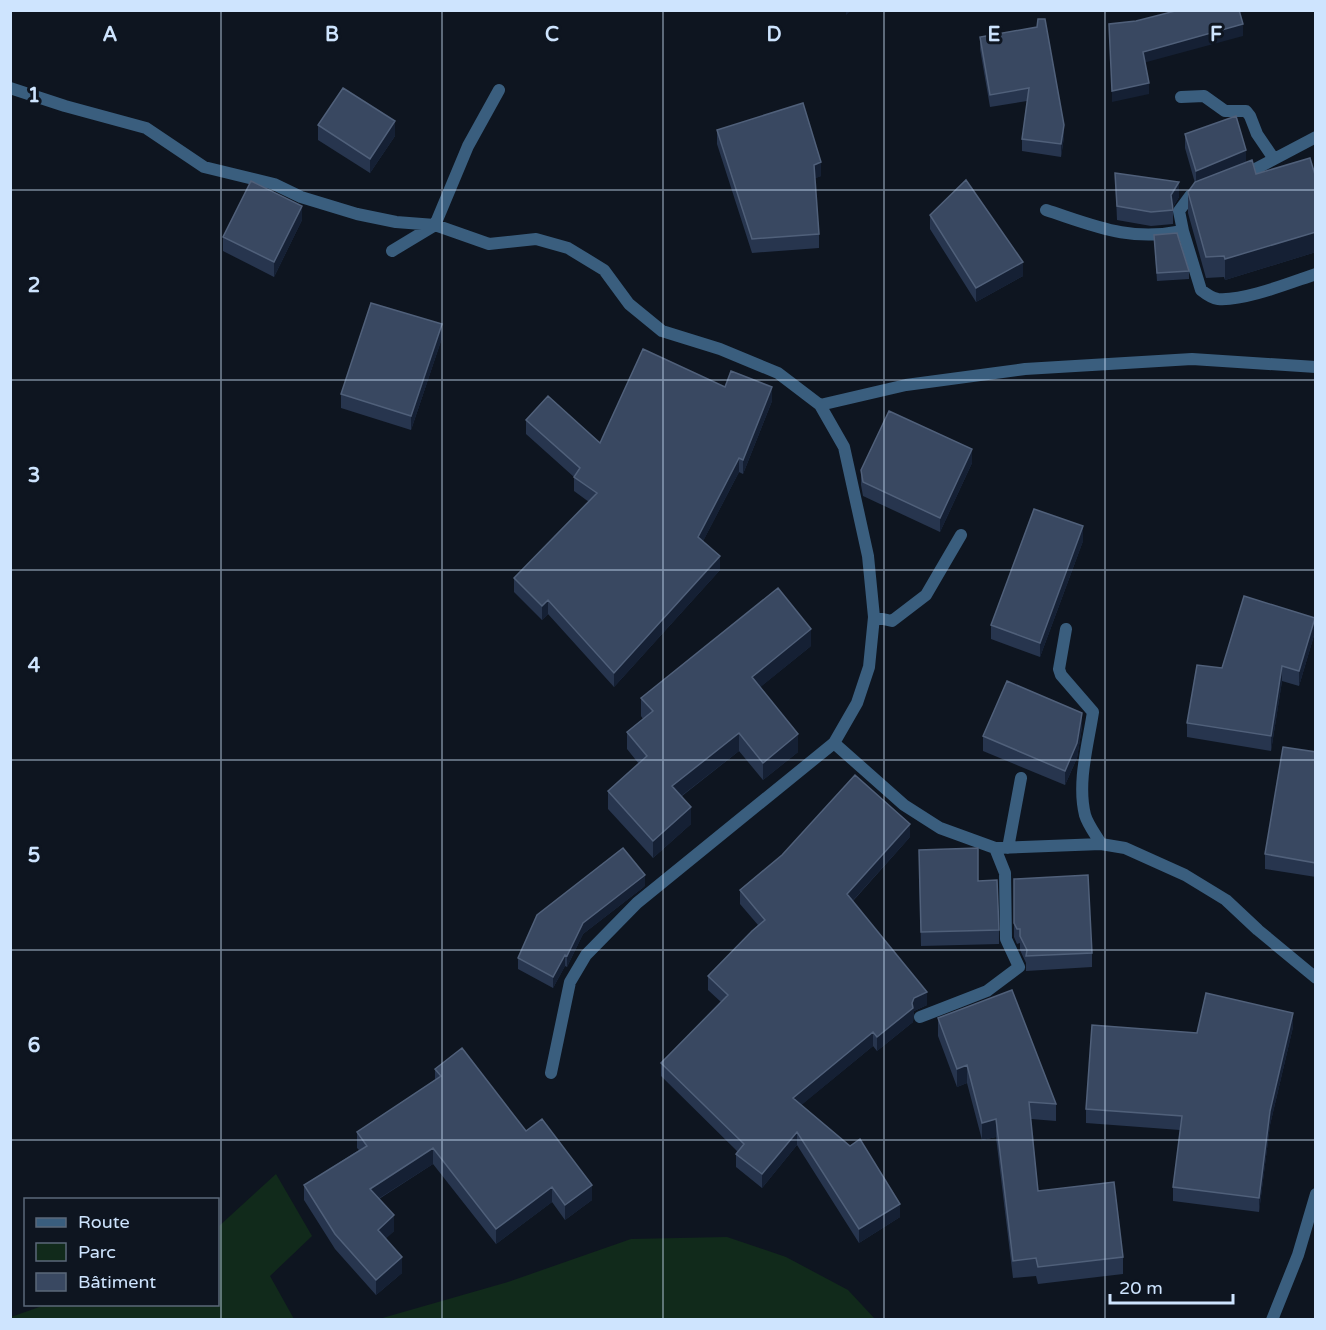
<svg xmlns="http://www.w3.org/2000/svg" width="1326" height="1330" font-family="'Varela Round',sans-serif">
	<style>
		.green { fill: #112a1b }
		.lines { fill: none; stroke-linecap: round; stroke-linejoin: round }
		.street { stroke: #3a5e7e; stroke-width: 12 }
		.wall { fill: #27354e }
		.shaded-wall { fill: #152034 }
		.building { fill: #394861; stroke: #50607a; stroke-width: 1.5 }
		.grid { fill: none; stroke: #cee4fe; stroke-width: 1.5; stroke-opacity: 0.55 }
		.grid-label { font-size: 20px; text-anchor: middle; font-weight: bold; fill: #cee4fe; stroke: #0e1520; stroke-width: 6; stroke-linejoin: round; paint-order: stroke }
	</style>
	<rect width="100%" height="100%" fill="#0e1520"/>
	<!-- green -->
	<path class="green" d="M 276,1174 L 312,1236 L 270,1276 L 294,1319 L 11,1319 L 11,1317 L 45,1305 L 218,1304 L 218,1227 Z
		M 727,1237 L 786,1257 L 848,1290 L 875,1319 L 379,1319 L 508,1282 L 631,1239 Z"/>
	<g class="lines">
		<!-- street -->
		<path class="street" d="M 10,88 L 65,106 L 146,128 L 204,167 L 274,184 L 301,197 L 357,214 L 396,222 L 435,225 L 489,244 L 536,239 L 568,248 L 604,270 L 629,304 L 662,331 L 720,349 L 778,373 L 820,405
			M 1181,97 L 1204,96 L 1225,111 L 1246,111 L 1250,116 L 1257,134 L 1274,159
			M 1242,176 L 1316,137
			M 1201,192 L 1190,196 L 1179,211 L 1183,231 L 1201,290 C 1206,294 1211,298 1218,299 C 1245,301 1289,283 1316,274
			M 1046,210 C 1095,226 1129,242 1183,231
			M 392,251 L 435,225 L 468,146 L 499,90
			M 1316,367 L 1192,359 L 1025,369 L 906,385 L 820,405 L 844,447 L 868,556 L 874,617 L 869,667 L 857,703 L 834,743 L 904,805 L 940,828 L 995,848 L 1101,844 L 1125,848 L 1185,875 L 1226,900 L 1258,930 L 1316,978
			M 874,617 L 892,621 L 926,595 L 961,535
			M 1066,629 L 1059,669 L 1061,675 L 1093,712 C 1088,745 1077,782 1085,815 C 1088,825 1096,835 1101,844
			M 1008,848 L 1021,778
			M 920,1017 L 987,991 L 1019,967 L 1006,939 L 1005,873 L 995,848
			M 551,1073 L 570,982 L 586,955 L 637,903 L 834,743
			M 1272,1320 L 1298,1255 L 1316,1194"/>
	</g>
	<!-- wall -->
	<path class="wall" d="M 1037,27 L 1064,137 L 1061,157 L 1022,151 L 1022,139 L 1027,101 L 990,107 L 980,49 L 980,37 Z
		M 318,125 L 395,136 L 370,173 L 318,140 Z
		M 717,130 L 821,176 L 815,178 L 819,234 L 819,248 L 752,253 L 717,144 Z
		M 1185,134 L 1246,162 L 1256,174 L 1316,178 L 1316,252 L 1225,280 L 1224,277 L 1206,278 L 1188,213 L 1188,192 L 1195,183 L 1185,148 Z
		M 1115,173 L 1179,197 L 1173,207 L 1173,224 L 1151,226 L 1117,220 Z
		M 930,215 L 1023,276 L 976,302 L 930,229 Z
		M 302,220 L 274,277 L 223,251 L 223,237 Z
		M 1154,235 L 1189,271 L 1189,279 L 1157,281 Z
		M 442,338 L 411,430 L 341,408 L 341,394 Z
		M 725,387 L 772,401 L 743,474 L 739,472 L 703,541 L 720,570 L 614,687 L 548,614 L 542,620 L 514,592 L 514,578 L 589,502 L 574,491 L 574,477 L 526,434 L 526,420 L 600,443 Z
		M 972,463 L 940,532 L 863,496 L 861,485 L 861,470 Z
		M 1083,541 L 1040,657 L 991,639 L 991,625 Z
		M 1315,632 L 1299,686 L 1282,681 L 1271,751 L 1187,737 L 1187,723 L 1222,668 Z
		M 811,646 L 760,687 L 798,752 L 763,780 L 739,751 L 682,796 L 691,824 L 653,858 L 608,809 L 608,791 L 639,764 L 627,749 L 627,732 L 643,719 L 641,716 L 641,698 Z
		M 1082,727 L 1077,758 L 1065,785 L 983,751 L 983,736 Z
		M 1316,752 L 1316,877 L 1265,869 L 1265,854 Z
		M 910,837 L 853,901 L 927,1005 L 914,1011 L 913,1022 L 877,1051 L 873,1046 L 801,1105 L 900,1217 L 859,1243 L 797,1145 L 762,1188 L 736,1167 L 736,1154 L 737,1151 L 661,1076 L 661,1063 L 721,1002 L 708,990 L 708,976 L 758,925 L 740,904 L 740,890 Z
		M 919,864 L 999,930 L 999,944 L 921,946 Z
		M 1014,879 L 1092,953 L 1092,967 L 1026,971 L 1026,963 L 1020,950 L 1020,943 L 1017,944 L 1014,937 Z
		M 645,886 L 583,934 L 567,967 L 565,966 L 553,988 L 518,969 L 518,958 Z
		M 938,1018 L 1056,1104 L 1056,1121 L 1031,1119 L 1038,1191 L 1123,1257 L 1123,1274 L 1038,1284 L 1036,1276 L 1013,1278 L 996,1137 L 982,1140 L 967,1083 L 957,1087 L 938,1036 Z
		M 1293,1027 L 1270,1125 L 1259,1212 L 1173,1201 L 1173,1187 L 1180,1130 L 1086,1123 L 1086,1109 L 1197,1033 Z
		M 435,1069 L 526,1131 L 592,1200 L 565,1220 L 552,1202 L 496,1244 L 433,1164 L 379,1199 L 394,1231 L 385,1239 L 402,1273 L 376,1295 L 335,1249 L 304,1200 L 304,1185 L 359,1150 L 357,1148 L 357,1132 L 435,1080 Z"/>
	<!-- shaded-wall -->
	<path class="shaded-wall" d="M 846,10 L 852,10 L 846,15 Z
		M 1243,24 L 1243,36 L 1143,63 L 1143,52 Z
		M 1149,83 L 1149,94 L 1112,102 L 1112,91 Z
		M 395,121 L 395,136 L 370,173 L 370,159 Z
		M 1064,125 L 1064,137 L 1061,157 L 1061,144 Z
		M 1246,150 L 1246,164 L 1196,185 L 1196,171 Z
		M 821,162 L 821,176 L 814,179 L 814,165 Z
		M 1179,182 L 1179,197 L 1171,210 L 1171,195 Z
		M 302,206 L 302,220 L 274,277 L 274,262 Z
		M 1316,232 L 1316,252 L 1225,280 L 1225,259 Z
		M 1023,262 L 1023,276 L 976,302 L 976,288 Z
		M 442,324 L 442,338 L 411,430 L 411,416 Z
		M 772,387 L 772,401 L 743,474 L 743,460 Z
		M 972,449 L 972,463 L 940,532 L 940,518 Z
		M 739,458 L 739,472 L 698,551 L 698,537 Z
		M 1083,526 L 1083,541 L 1040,657 L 1040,643 Z
		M 720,556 L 720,570 L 614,687 L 614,673 Z
		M 548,600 L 548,614 L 542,620 L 542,606 Z
		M 1315,618 L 1315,632 L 1299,686 L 1299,671 Z
		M 811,629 L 811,646 L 752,694 L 752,677 Z
		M 1282,666 L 1282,681 L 1271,751 L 1271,736 Z
		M 1082,713 L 1082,727 L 1077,758 L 1065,785 L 1065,771 Z
		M 739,733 L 739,751 L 672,803 L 672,786 Z
		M 798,734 L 798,752 L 763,780 L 763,763 Z
		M 691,807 L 691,824 L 653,858 L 653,841 Z
		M 910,824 L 910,837 L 847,907 L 847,894 Z
		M 645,875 L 645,886 L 583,934 L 567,967 L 567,956 L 583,923 Z
		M 565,955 L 565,966 L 553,988 L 553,977 Z
		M 927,992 L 927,1005 L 914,1011 L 913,1022 L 877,1051 L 877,1037 L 912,1003 L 914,998 Z
		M 1293,1013 L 1293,1027 L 1270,1125 L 1259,1212 L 1259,1198 L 1270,1111 Z
		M 873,1032 L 873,1046 L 793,1112 L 793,1098 Z
		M 967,1065 L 967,1083 L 957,1087 L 957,1069 Z
		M 996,1119 L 996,1137 L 982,1140 L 982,1123 Z
		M 797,1132 L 797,1145 L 762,1188 L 762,1174 Z
		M 433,1148 L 433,1164 L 370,1204 L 370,1189 Z
		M 592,1185 L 592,1200 L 565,1220 L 565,1205 Z
		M 552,1187 L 552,1202 L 496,1244 L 496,1229 Z
		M 900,1204 L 900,1217 L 859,1243 L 859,1229 Z
		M 394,1215 L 394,1231 L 378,1246 L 378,1230 Z
		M 402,1257 L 402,1273 L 376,1295 L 376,1280 Z"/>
	<!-- building -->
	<path class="building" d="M 1179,10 L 1239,10 L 1243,24 L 1143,52 L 1149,83 L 1112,91 L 1109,24 L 1136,21 Z
		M 1038,19 L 1045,19 L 1064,125 L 1061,144 L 1022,139 L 1029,88 L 990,95 L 980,37 L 1037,27 Z
		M 343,88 L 395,121 L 370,159 L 318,125 Z
		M 803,103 L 821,162 L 814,165 L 819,234 L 752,239 L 717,130 Z
		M 1236,116 L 1246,150 L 1196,171 L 1185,134 Z
		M 1310,158 L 1316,178 L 1316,232 L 1225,259 L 1224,256 L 1206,257 L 1188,192 L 1195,182 L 1252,160 L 1256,174 Z
		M 1115,173 L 1179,182 L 1171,195 L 1173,210 L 1151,212 L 1117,206 Z
		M 966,180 L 1023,262 L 976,288 L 930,215 Z
		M 251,181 L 302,206 L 274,262 L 223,237 Z
		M 1177,233 L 1189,271 L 1157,273 L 1154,235 Z
		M 371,303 L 442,324 L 411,416 L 341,394 Z
		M 643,349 L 725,387 L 731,371 L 772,387 L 743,460 L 739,458 L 698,537 L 720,556 L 614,673 L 548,600 L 542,606 L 514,578 L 597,493 L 574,477 L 580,468 L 526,420 L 548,396 L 600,443 Z
		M 889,411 L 972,449 L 940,518 L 863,482 L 861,470 Z
		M 1034,509 L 1083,526 L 1040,643 L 991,625 Z
		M 778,588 L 811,629 L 752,677 L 798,734 L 763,763 L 739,733 L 672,786 L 691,807 L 653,841 L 608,791 L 647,756 L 627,732 L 653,711 L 641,698 Z
		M 1244,596 L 1315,618 L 1299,671 L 1282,666 L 1271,736 L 1187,723 L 1197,665 L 1222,668 Z
		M 1007,681 L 1082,713 L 1077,743 L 1065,771 L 983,736 Z
		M 1283,747 L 1316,752 L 1316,863 L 1265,854 Z
		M 855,775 L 910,824 L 847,894 L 927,992 L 914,998 L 912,1003 L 913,1008 L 877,1037 L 873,1032 L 793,1098 L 850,1146 L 860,1139 L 900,1204 L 859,1229 L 797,1132 L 762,1174 L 736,1154 L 744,1144 L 661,1063 L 728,995 L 708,976 L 752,931 L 765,920 L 740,890 L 782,855 Z
		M 623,848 L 645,875 L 583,923 L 567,956 L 565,955 L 553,977 L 518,958 L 537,915 Z
		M 978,848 L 978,881 L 997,880 L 999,930 L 921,932 L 919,850 Z
		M 1088,875 L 1092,953 L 1026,956 L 1027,950 L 1020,936 L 1020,929 L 1017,929 L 1014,923 L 1014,879 Z
		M 1012,990 L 1056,1104 L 1029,1102 L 1038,1191 L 1114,1182 L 1123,1257 L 1038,1267 L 1036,1258 L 1013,1261 L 996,1119 L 982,1123 L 967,1065 L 957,1069 L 938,1018 Z
		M 1206,993 L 1293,1013 L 1270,1111 L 1259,1198 L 1173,1187 L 1182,1116 L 1086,1109 L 1092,1025 L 1197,1033 Z
		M 462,1048 L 526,1131 L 542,1119 L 592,1185 L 565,1205 L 552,1187 L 496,1229 L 433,1148 L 370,1189 L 394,1215 L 378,1230 L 402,1257 L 376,1280 L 335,1234 L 304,1185 L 367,1146 L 357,1132 L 441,1076 L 435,1069 Z"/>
	<!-- grid -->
	<path class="grid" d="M 221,10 L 221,1320M 442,10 L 442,1320M 663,10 L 663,1320M 884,10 L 884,1320M 1105,10 L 1105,1320M 10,190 L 1316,190M 10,380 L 1316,380M 10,570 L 1316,570M 10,760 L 1316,760M 10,950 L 1316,950M 10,1140 L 1316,1140"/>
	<g class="grid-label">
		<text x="110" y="41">A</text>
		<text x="332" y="41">B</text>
		<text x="552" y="41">C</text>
		<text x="774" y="41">D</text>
		<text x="994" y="41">E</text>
		<text x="1216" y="41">F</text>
		<text x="34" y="102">1</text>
		<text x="34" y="292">2</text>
		<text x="34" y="482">3</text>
		<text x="34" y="672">4</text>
		<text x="34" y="862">5</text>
		<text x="34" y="1052">6</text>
	</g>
	<!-- border -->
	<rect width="1326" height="1330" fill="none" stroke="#cee4fe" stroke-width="24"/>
	<!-- legend -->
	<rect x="24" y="1198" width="195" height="108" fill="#0e1520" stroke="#5b6879" stroke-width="1.5"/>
	<rect x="36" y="1218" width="30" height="9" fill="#3a5e7e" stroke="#5b6879" stroke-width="1.5"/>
	<text x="78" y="1228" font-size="18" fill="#cee4fe">Route</text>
	<rect x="36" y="1243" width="30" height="18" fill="#112a1b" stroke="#5b6879" stroke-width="1.5"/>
	<text x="78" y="1258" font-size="18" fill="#cee4fe">Parc</text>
	<rect x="36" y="1273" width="30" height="18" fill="#394861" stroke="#5b6879" stroke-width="1.5"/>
	<text x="78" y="1288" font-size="18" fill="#cee4fe">Bâtiment</text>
	<!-- scale -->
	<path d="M1110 1294v9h123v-9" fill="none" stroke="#cee4fe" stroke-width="3"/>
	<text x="1119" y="1294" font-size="18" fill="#cee4fe" stroke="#0e1520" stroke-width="4.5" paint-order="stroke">20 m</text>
</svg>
